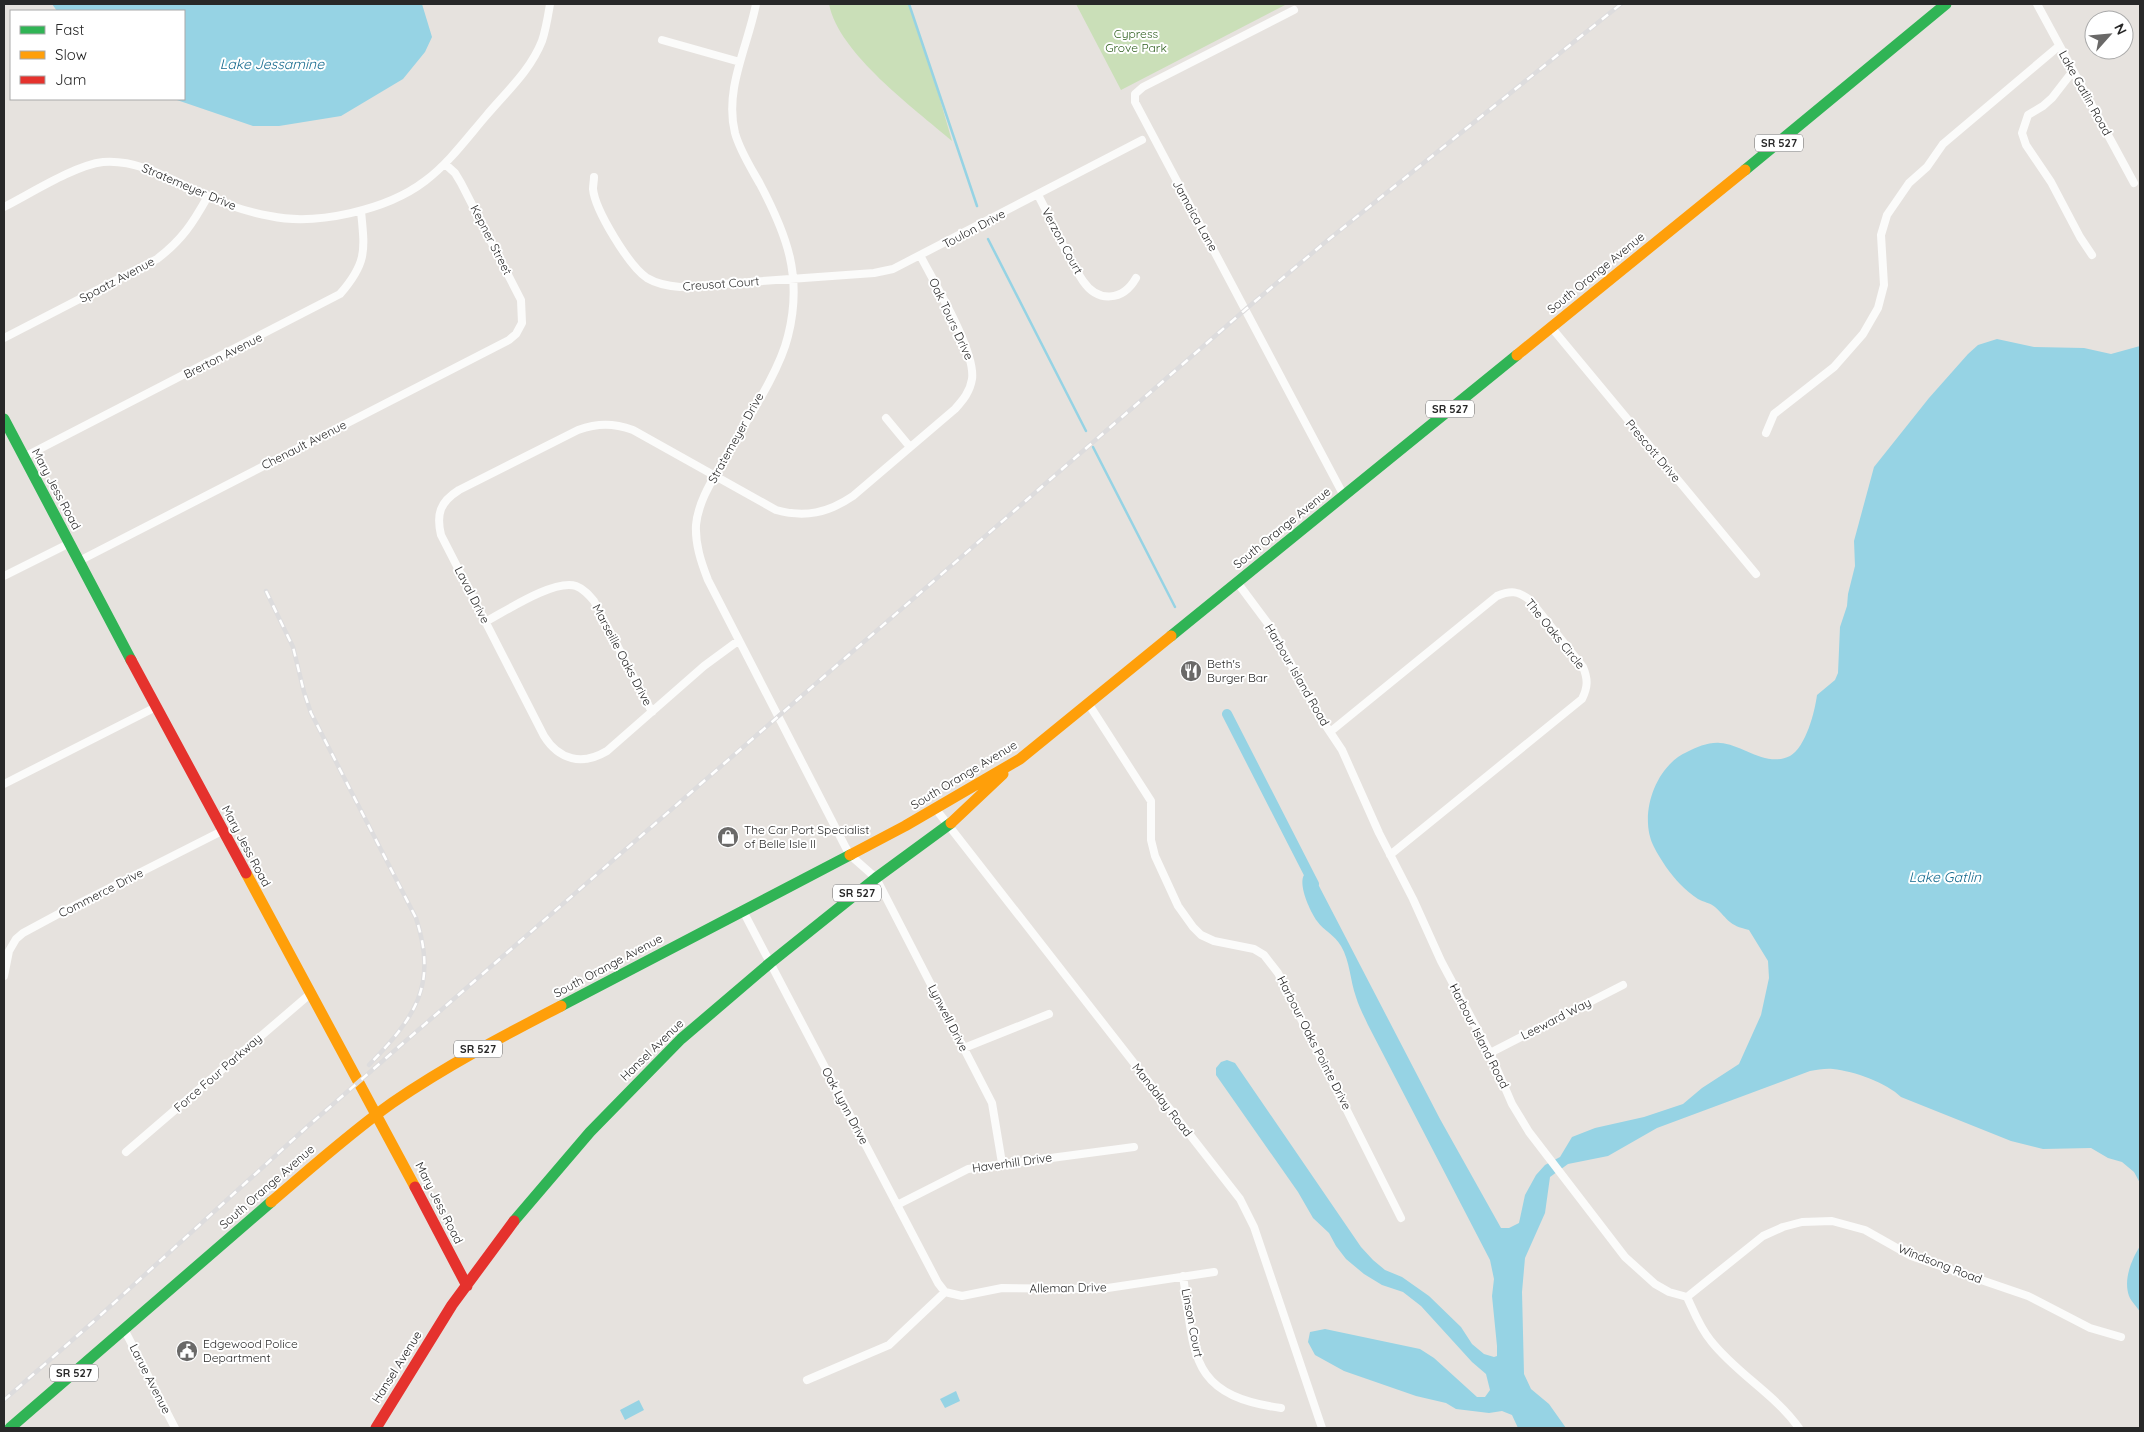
<svg xmlns="http://www.w3.org/2000/svg" width="2144" height="1432" font-family="Quicksand,sans-serif">
	<style>
		.green { fill: #cadfb8 }
		.water { fill: #96d3e4 }
		.lines { fill: none; stroke-linecap: round; stroke-linejoin: round }
		.stream { stroke: #96d3e4; stroke-width: 2.5 }
		.canal { stroke: #96d3e4; stroke-width: 10 }
		.street { stroke: #fbfbfa; stroke-width: 8 }
		.fast { stroke: #30b455; stroke-width: 11 }
		.slow { stroke: #ff9f0a; stroke-width: 11 }
		.jam { stroke: #e5322d; stroke-width: 11 }
		.rail-casing { stroke: #dddcdd; stroke-width: 4.5 }
		.rail { stroke: #fff; stroke-width: 2.5; stroke-dasharray: 8; stroke-linecap: butt }
		.labels { text-anchor: middle; stroke-width: 4; stroke-linejoin: round; paint-order: stroke }
		.shield { fill: #fff; stroke: #686868; stroke-width: 1 }
		.shield-label { font-size: 11px; font-weight: bold; fill: #282828 }
		.park-label { font-size: 12px; fill: #2e5f1e; stroke: #fff }
		.street-label { font-size: 12px; fill: #282828; stroke: #fff }
		.poi-label { font-size: 12px; fill: #282828; stroke: #fff; text-anchor: start }
		.water-label { font-size: 14px; font-style: italic; fill: #156a8e; stroke: #fff }
	</style>
	<rect width="100%" height="100%" fill="#e6e2de"/>
	<!-- green -->
	<path class="green" d="M 829,4 L 909,4 L 933,75 L 952,141 C 914,108 839,54 829,4 Z
		M 1076,4 L 1287,4 L 1121,90 Z"/>
	<!-- water -->
	<path class="water" d="M 52,4 L 422,4 L 432,37 L 425,52 L 403,79 L 341,116 L 279,126 L 253,126 L 174,99 L 184,99 L 184,11 L 57,11 Z
		M 1997,339 L 2034,347 L 2084,348 L 2111,354 L 2140,346 L 2140,1183 L 2134,1172 L 2122,1162 L 2108,1158 L 2091,1148 L 2043,1149 L 2011,1141 L 1901,1097 C 1887,1083 1854,1071 1833,1069 C 1826,1068 1817,1070 1810,1071 L 1657,1128 L 1608,1156 L 1568,1164 L 1550,1177 L 1545,1213 L 1525,1258 L 1522,1292 L 1524,1374 L 1531,1389 L 1549,1404 L 1566,1428 L 1518,1428 L 1512,1415 L 1502,1411 L 1489,1413 L 1456,1409 L 1446,1403 L 1416,1396 L 1344,1371 L 1315,1355 L 1308,1342 L 1310,1332 L 1325,1329 L 1420,1349 L 1434,1358 L 1477,1397 L 1485,1397 L 1490,1390 L 1486,1374 L 1472,1362 L 1421,1306 L 1403,1292 L 1382,1285 L 1364,1274 L 1346,1259 L 1336,1246 L 1329,1233 L 1313,1218 L 1298,1192 L 1216,1075 L 1216,1068 L 1221,1062 L 1227,1060 L 1235,1063 L 1361,1247 L 1373,1260 L 1385,1270 L 1402,1277 L 1429,1296 L 1461,1327 L 1472,1344 L 1484,1354 L 1494,1357 L 1497,1356 L 1497,1346 L 1492,1296 L 1494,1279 L 1490,1260 L 1368,1025 C 1364,1016 1359,1007 1356,997 C 1350,980 1350,961 1341,946 C 1335,935 1323,930 1317,921 C 1310,911 1298,885 1304,875 L 1308,873 L 1319,886 L 1440,1119 L 1501,1228 L 1509,1228 L 1519,1223 L 1525,1195 L 1536,1175 L 1545,1165 L 1560,1157 L 1572,1137 L 1595,1128 L 1644,1117 L 1683,1104 L 1702,1088 L 1739,1064 L 1761,1015 L 1769,978 L 1768,961 L 1749,930 C 1728,925 1729,920 1715,907 C 1711,903 1703,902 1698,899 C 1692,895 1685,889 1680,884 C 1671,875 1660,859 1654,847 C 1638,816 1655,766 1687,752 C 1697,747 1709,742 1720,743 C 1742,744 1766,768 1790,756 C 1806,747 1815,711 1817,695 L 1835,680 L 1838,673 L 1840,627 L 1847,606 L 1848,594 L 1855,566 L 1854,541 L 1874,467 L 1929,398 L 1968,354 L 1978,345 Z
		M 2140,1246 L 2140,1312 C 2137,1307 2131,1301 2129,1296 C 2123,1279 2132,1259 2140,1246 Z
		M 956,1391 L 960,1401 L 945,1408 L 940,1399 Z
		M 639,1400 L 644,1410 L 625,1420 L 620,1410 Z"/>
	<g class="lines">
		<!-- stream -->
		<path class="stream" d="M 909,4 L 977,206
			M 988,239 L 1086,431
			M 1093,447 L 1175,607"/>
		<!-- canal -->
		<path class="canal" d="M 1227,714 L 1314,884"/>
		<!-- street -->
		<path class="street" d="M 756,4 C 748,46 724,89 735,133 C 740,151 751,168 760,184 C 787,235 803,277 788,336 C 779,374 742,427 722,463 C 711,482 698,503 696,525 C 695,544 701,562 708,580 L 846,848 L 850,855 L 876,878 L 992,1103 L 1002,1163
			M 2037,4 L 2134,183
			M 1294,10 L 1143,87 L 1135,94 L 1135,102 L 1344,496
			M 662,40 L 740,62
			M 2073,71 L 2052,98 L 2043,106 L 2028,115 L 2022,133 L 2026,145 L 2051,182 L 2080,237 L 2092,255
			M 594,177 C 594,181 593,185 593,189 C 595,210 629,266 647,278 C 657,284 668,286 680,287 L 874,273 L 893,269 L 1142,140
			M 1038,195 C 1052,221 1067,257 1083,281 C 1098,303 1123,301 1136,278
			M 4,207 C 30,194 75,165 103,162 C 140,159 173,181 205,195 C 226,205 248,212 270,216 C 316,226 387,210 425,181 C 449,163 467,138 486,116 C 507,91 530,71 542,41 C 546,29 548,16 550,4
			M 1551,327 L 1756,574
			M 4,338 L 157,259 C 182,240 193,223 208,196
			M 886,418 L 910,447
			M 1766,433 L 1774,414 L 1834,367 L 1863,334 L 1878,308 L 1884,285 L 1881,235 L 1887,215 L 1909,183 L 1927,167 L 1943,144 L 2059,46
			M 24,457 L 340,294 C 367,263 365,251 361,211
			M 79,561 L 509,340 L 516,334 L 522,323 L 521,300 L 461,183 L 455,173 L 445,164
			M 4,576 L 70,543
			M 1237,582 L 1272,629 L 1318,714 L 1342,750 L 1379,833 L 1413,899 L 1441,961 L 1490,1053 L 1512,1104 L 1529,1132 L 1625,1257 L 1655,1284 L 1669,1292 L 1687,1297
			M 485,622 C 506,611 554,579 576,586 C 584,589 589,595 594,601 L 652,712
			M 738,641 L 704,666 L 607,751 C 582,766 559,760 544,736 L 441,535 C 436,514 440,502 459,490 L 578,430 C 598,423 613,423 633,430 L 776,510 C 805,518 828,513 853,496 L 955,409 C 963,400 970,392 972,379 C 976,352 935,284 921,257
			M 1088,703 L 1151,801 L 1151,840 L 1155,856 L 1178,906 L 1193,927 L 1201,935 L 1214,941 L 1254,949 L 1264,955 L 1278,973 L 1401,1218
			M 1330,732 L 1497,596 C 1511,590 1518,591 1530,600 L 1583,667 C 1588,679 1588,687 1582,699 L 1390,855
			M 4,784 L 156,707
			M 935,808 L 1240,1199 L 1254,1227 L 1322,1428
			M 743,911 L 938,1283 L 945,1292 L 962,1296 L 1002,1288 L 1101,1289 L 1214,1272
			M 4,976 L 9,951 L 16,939 L 23,933 L 62,912 L 222,831
			M 964,1048 L 1049,1014
			M 1490,1053 L 1623,985
			M 126,1152 L 310,994
			M 897,1205 L 968,1169 L 1134,1147
			M 1183,1276 C 1195,1355 1188,1395 1281,1408
			M 1687,1297 L 1763,1236 L 1783,1227 L 1802,1222 L 1832,1221 L 1865,1230 L 1911,1256 L 2028,1296 L 2090,1328 L 2121,1337
			M 1687,1297 C 1694,1312 1700,1328 1711,1341 C 1737,1374 1775,1394 1799,1428
			M 124,1329 L 175,1428
			M 807,1380 L 889,1345 L 945,1292"/>
		<!-- fast -->
		<path class="fast" d="M 1745,170 L 1946,4
			M 4,419 L 131,660
			M 1171,636 L 1517,355
			M 561,1006 L 850,855
			M 681,1039 L 770,963 L 876,878 L 951,823
			M 514,1221 L 590,1132 L 680,1040
			M 10,1428 L 271,1202"/>
		<!-- slow -->
		<path class="slow" d="M 1517,355 L 1745,170
			M 951,823 L 1003,774
			M 850,855 L 905,826 L 1020,759 L 1171,636
			M 246,873 L 415,1187
			M 271,1202 C 311,1168 350,1133 392,1103 C 446,1066 503,1036 561,1006"/>
		<!-- jam -->
		<path class="jam" d="M 131,660 L 246,873
			M 415,1187 L 467,1286
			M 376,1428 L 452,1305 L 514,1221"/>
		<!-- rail casing -->
		<g class="rail-casing">
			<path id="rail" d="M 266,591 L 293,647 L 304,692 L 311,713 L 416,918 C 438,986 415,1017 369,1065
				M 4,1400 L 93,1322 L 308,1126 L 1246,309 L 1323,244 L 1621,4"/>
		</g>
		<!-- rail -->
		<use href="#rail" class="rail"/>
	</g>
	<!-- icons -->
	<defs>
		<g id="restaurant-disc" transform="scale(1.125)"><circle r="9.5" fill="#6a6968" stroke="#fff"/><path d="M-5-6h1v4h1v-4h1v4h1v-4h1v5L-1.5 .5V6h-2V.5L-5-1ZM5-6V6H3V1.5H1.5Q1.5-4 5-6Z" fill="#fff"/></g>
		<g id="shop-disc" transform="scale(1.125)"><circle r="9.5" fill="#6a6968" stroke="#fff"/><path d="M-5-2.5h2.3a2.7 3.5 0 0 1 5.4 0H5L5.5 6h-11ZM-1.5-2.5h3a1.5 2.3 0 0 0-3 0Z" fill="#fff"/></g>
		<g id="civic-disc" transform="scale(1.125)"><circle r="9.5" fill="#6a6968" stroke="#fff"/><path d="M-.6-6.5H3V-4.5H.6V-3L4-1V1h2V6H-6V1h2V-1L-.6-3ZM-1.2 2.5V6h2.4V2.5Z" fill="#fff"/></g>
	</defs>
	<g fill-rule="evenodd">
		<use href="#restaurant-disc" x="1191" y="671"/>
		<use href="#shop-disc" x="728" y="837"/>
		<use href="#civic-disc" x="187" y="1351"/>
	</g>
	<g class="labels">
		<!-- shield labels -->
		<g class="shield">
			<rect x="1755" y="134.5" width="48" height="17" rx="4"/>
			<rect x="1426" y="400.5" width="48" height="17" rx="4"/>
			<rect x="833" y="884.5" width="48" height="17" rx="4"/>
			<rect x="454" y="1040.5" width="48" height="17" rx="4"/>
			<rect x="50" y="1364.5" width="48" height="17" rx="4"/>
		</g>
		<g class="shield-label">
			<text x="1779" y="147">SR 527</text>
			<text x="1450" y="413">SR 527</text>
			<text x="857" y="897">SR 527</text>
			<text x="478" y="1053">SR 527</text>
			<text x="74" y="1377">SR 527</text>
		</g>
		<!-- park labels -->
		<g class="park-label">
			<text x="1136" y="38">Cypress<tspan x="1136" dy="14">Grove Park</tspan></text>
		</g>
		<!-- street labels -->
		<g class="street-label">
			<text transform="translate(2085 93) rotate(61)" y="4">Lake Gatlin Road</text>
			<text transform="translate(189 187) rotate(23)" y="4">Stratemeyer Drive</text>
			<text transform="translate(1195 216) rotate(61)" y="4">Jamaica Lane</text>
			<text transform="translate(974 229) rotate(-28)" y="4">Toulon Drive</text>
			<text transform="translate(491 240) rotate(63)" y="4">Kepner Street</text>
			<text transform="translate(1062 241) rotate(62)" y="4">Verzon Court</text>
			<text transform="translate(1596 273) rotate(-39)" y="4">South Orange Avenue</text>
			<text transform="translate(117 280) rotate(-28)" y="4">Spaatz Avenue</text>
			<text transform="translate(721 284) rotate(-4)" y="4">Creusot Court</text>
			<text transform="translate(951 319) rotate(65)" y="4">Oak Tours Drive</text>
			<text transform="translate(223 356) rotate(-27)" y="4">Brerton Avenue</text>
			<text transform="translate(736 438) rotate(-61)" y="4">Stratemeyer Drive</text>
			<text transform="translate(304 445) rotate(-27)" y="4">Chenault Avenue</text>
			<text transform="translate(1653 451) rotate(50)" y="4">Prescott Drive</text>
			<text transform="translate(56 489) rotate(62)" y="4">Mary Jess Road</text>
			<text transform="translate(1282 528) rotate(-39)" y="4">South Orange Avenue</text>
			<text transform="translate(472 595) rotate(63)" y="4">Laval Drive</text>
			<text transform="translate(1555 634) rotate(51)" y="4">The Oaks Circle</text>
			<text transform="translate(622 655) rotate(62)" y="4">Marseille Oaks Drive</text>
			<text transform="translate(1297 675) rotate(60)" y="4">Harbour Island Road</text>
			<text transform="translate(964 775) rotate(-31)" y="4">South Orange Avenue</text>
			<text transform="translate(246 846) rotate(62)" y="4">Mary Jess Road</text>
			<text transform="translate(101 893) rotate(-27)" y="4">Commerce Drive</text>
			<text transform="translate(608 966) rotate(-28)" y="4">South Orange Avenue</text>
			<text transform="translate(948 1018) rotate(63)" y="4">Lynwell Drive</text>
			<text transform="translate(1556 1019) rotate(-27)" y="4">Leeward Way</text>
			<text transform="translate(1479 1036) rotate(63)" y="4">Harbour Island Road</text>
			<text transform="translate(1314 1043) rotate(63)" y="4">Harbour Oaks Pointe Drive</text>
			<text transform="translate(652 1050) rotate(-44)" y="4">Hansel Avenue</text>
			<text transform="translate(218 1073) rotate(-41)" y="4">Force Four Parkway</text>
			<text transform="translate(1162 1100) rotate(52)" y="4">Mandalay Road</text>
			<text transform="translate(845 1106) rotate(62)" y="4">Oak Lynn Drive</text>
			<text transform="translate(1012 1163) rotate(-8)" y="4">Haverhill Drive</text>
			<text transform="translate(267 1187) rotate(-41)" y="4">South Orange Avenue</text>
			<text transform="translate(439 1203) rotate(63)" y="4">Mary Jess Road</text>
			<text transform="translate(1940 1264) rotate(21)" y="4">Windsong Road</text>
			<text transform="translate(1068 1288) rotate(-1)" y="4">Alleman Drive</text>
			<text transform="translate(1192 1323) rotate(79)" y="4">Linson Court</text>
			<text transform="translate(397 1367) rotate(-58)" y="4">Hansel Avenue</text>
			<text transform="translate(150 1379) rotate(63)" y="4">Larue Avenue</text>
		</g>
		<!-- poi labels -->
		<g class="poi-label">
			<text x="1207" y="668">Beth's<tspan x="1207" dy="14">Burger Bar</tspan></text>
			<text x="744" y="834">The Car Port Specialist<tspan x="744" dy="14">of Belle Isle ll</tspan></text>
			<text x="203" y="1348">Edgewood Police<tspan x="203" dy="14">Department</tspan></text>
		</g>
		<!-- water labels -->
		<g class="water-label">
			<text x="272" y="69">Lake Jessamine</text>
			<text x="1945" y="882">Lake Gatlin</text>
		</g>
	</g>
	<!-- border -->
	<rect width="2144" height="1432" fill="none" stroke="#282828" stroke-width="10"/>
	<!-- legend -->
	<rect x="10" y="10" width="175" height="90" fill="#ffffff" stroke="#a9a9a9"/>
	<rect x="20" y="26" width="25" height="8" fill="#30b455" stroke="#a9a9a9"/>
	<text x="55" y="35" font-size="15" fill="#282828">Fast</text>
	<rect x="20" y="51" width="25" height="8" fill="#ff9f0a" stroke="#a9a9a9"/>
	<text x="55" y="60" font-size="15" fill="#282828">Slow</text>
	<rect x="20" y="76" width="25" height="8" fill="#e5322d" stroke="#a9a9a9"/>
	<text x="55" y="85" font-size="15" fill="#282828">Jam</text>
	<!-- north arrow -->
	<g transform="translate(2109 35) rotate(63)"><circle r="24" fill="#ffffff" stroke="#a9a9a9"/>
	<path d="M0-4L9 19L0 12L-9 19Z" fill="#6a6968"/>
	<text y="-8" font-size="14" font-weight="bold" text-anchor="middle" fill="#282828">N</text>
	</g>
</svg>
